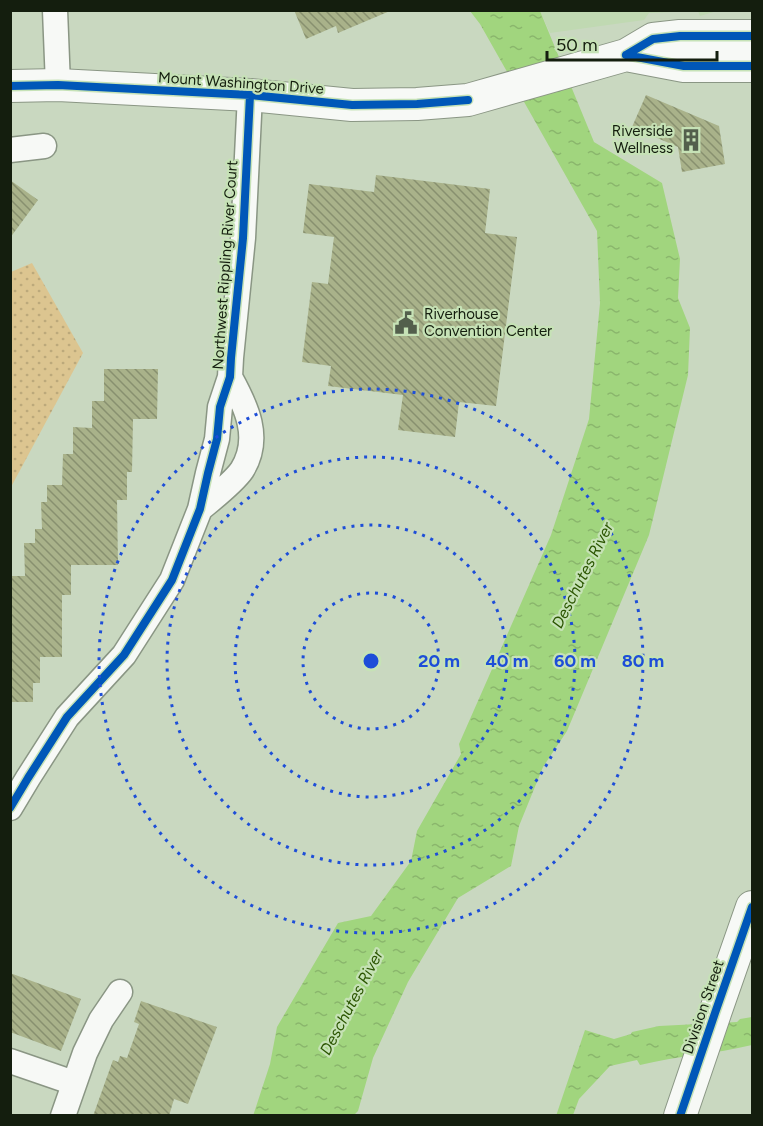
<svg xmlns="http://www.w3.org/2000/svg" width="763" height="1126" font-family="Figtree,sans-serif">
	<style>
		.built { fill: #c0d9b2 }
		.grass { fill: url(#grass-dots) }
		.water { fill: url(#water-ripples) }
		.building { fill: url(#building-back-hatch) }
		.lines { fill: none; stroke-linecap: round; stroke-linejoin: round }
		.minor-casing { stroke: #8a9684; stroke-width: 27 }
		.major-casing { stroke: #8a9684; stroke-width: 34 }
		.minor { stroke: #f7f9f6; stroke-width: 24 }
		.major { stroke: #f7f9f6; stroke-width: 32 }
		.cycleway-casing { stroke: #c6e2b6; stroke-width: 11 }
		.cycleway { stroke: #0057b8; stroke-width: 8 }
		.ring { fill: none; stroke: #1d4ed8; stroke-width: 3; stroke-dasharray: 3 6 }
		.labels { text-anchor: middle; stroke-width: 4.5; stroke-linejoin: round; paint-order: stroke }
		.street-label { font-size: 15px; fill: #141e0e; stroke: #c6e2b6 }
		.poi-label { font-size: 15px; fill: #141e0e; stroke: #c6e2b6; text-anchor: end }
		.water-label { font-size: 16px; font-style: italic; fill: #2b5500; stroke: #c6e2b6 }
		.centre { fill: #1d4ed8; stroke: #c6e2b6; stroke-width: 3 }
		.ring-label { font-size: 18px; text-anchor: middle; font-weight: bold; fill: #1d4ed8; stroke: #c6e2b6; stroke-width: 4.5; stroke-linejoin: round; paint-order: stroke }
	</style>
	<defs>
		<pattern id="grass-dots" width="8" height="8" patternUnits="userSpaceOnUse" patternTransform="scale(1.5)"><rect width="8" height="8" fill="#dcc590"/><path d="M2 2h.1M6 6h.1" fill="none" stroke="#bca97b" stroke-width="1.8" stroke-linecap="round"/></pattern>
		<pattern id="water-ripples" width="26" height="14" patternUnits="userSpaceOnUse" patternTransform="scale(1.5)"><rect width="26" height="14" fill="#a1d57e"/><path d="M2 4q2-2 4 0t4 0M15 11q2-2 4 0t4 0" fill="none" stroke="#8ab66c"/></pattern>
		<pattern id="building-back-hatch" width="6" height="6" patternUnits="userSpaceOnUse" patternTransform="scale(1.5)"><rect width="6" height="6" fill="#a9b28a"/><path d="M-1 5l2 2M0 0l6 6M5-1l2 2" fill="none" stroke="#88906f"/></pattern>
	</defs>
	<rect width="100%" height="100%" fill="#c9d8c0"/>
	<!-- built -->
	<path class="built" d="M 540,11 L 717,11 L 700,16 L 698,11 L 649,13 L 644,20 L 550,33 Z"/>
	<!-- grass -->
	<path class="grass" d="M 32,263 L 83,353 L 11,487 L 11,272 Z"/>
	<!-- water -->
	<path class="water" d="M 470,11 L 540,11 L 594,142 L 662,183 L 680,259 L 678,298 L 690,328 L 688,375 L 649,535 L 567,731 L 543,767 L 519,826 L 511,866 L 458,898 L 408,982 L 373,1058 L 358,1111 L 353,1116 L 253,1116 L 270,1064 L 277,1027 L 338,923 L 371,916 L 411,861 L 417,831 L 461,754 L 459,744 L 551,535 L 589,419 L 600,303 L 597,231 L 480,24 Z
		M 752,1017 L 752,1045 C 715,1054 677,1056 640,1065 L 637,1060 L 610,1066 L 579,1099 L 573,1115 L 556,1116 L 585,1030 L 614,1039 L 631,1034 L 632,1032 L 659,1026 L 737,1022 L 740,1019 Z"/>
	<!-- building -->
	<path class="building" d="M 294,10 L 390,10 L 390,11 L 338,33 L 336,26 L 306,39 Z
		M 646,95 L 719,126 L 725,164 L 682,172 L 678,147 L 632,127 Z
		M 376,175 L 490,189 L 485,233 L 517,237 L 496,406 L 459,402 L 455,437 L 398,430 L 403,395 L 328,386 L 331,366 L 302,362 L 312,282 L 328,284 L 334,237 L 303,233 L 309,184 L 374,192 Z
		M 10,180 L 38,200 L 10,238 Z
		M 104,369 L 158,369 L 157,419 L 133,419 L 132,472 L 127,472 L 127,500 L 117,500 L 118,565 L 71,565 L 71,595 L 62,595 L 62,657 L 40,657 L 40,683 L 33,683 L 33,702 L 10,702 L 10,576 L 25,576 L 24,543 L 35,543 L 35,529 L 42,529 L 41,502 L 47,502 L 47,485 L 62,485 L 63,454 L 73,454 L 73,427 L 92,428 L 92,401 L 104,401 Z
		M 10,973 L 81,999 L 61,1051 L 10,1032 Z
		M 141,1001 L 217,1027 L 188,1104 L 174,1099 L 169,1116 L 93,1116 L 113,1060 L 118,1062 L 120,1056 L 127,1058 L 139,1024 L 134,1022 Z"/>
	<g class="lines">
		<!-- minor casing -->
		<g class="minor-casing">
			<path id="minor" d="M 55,10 L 58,85
				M 10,150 L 44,146
				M 200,509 C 212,499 233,483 242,470 C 262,438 246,406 230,377
				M 10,808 L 28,778 L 67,717 L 124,655 L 172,580 L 200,509 L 208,473 L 217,439 L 220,407 L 230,377 L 231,358 L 243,238 L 250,95
				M 10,1061 L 74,1083
				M 63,1116 L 85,1053 L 101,1020 L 120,992"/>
		</g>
		<!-- major casing -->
		<g class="major-casing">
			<path id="major" d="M 626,55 L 684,66 L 752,66
				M 10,86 L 58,85 L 250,95 L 352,105 L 417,104 L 468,100 L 626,55 L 653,39 L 680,36 L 752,36
				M 680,1116 L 715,1013 L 752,907"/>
		</g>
		<!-- minor -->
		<use href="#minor" class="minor"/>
		<!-- major -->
		<use href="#major" class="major"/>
		<!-- cycleway casing -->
		<g class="cycleway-casing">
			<path id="cycleway" d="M 626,55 L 653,39 L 680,36 L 752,36
				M 626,55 L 684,66 L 752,66
				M 10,86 L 58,85 L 250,95 L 352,105 L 417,104 L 468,100
				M 10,808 L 28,778 L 67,717 L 124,655 L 172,580 L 200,509 L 208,473 L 217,439 L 220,407 L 230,377 L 231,358 L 243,238 L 250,95
				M 680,1116 L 715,1013 L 752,907"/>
		</g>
		<!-- cycleway -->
		<use href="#cycleway" class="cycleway"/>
	</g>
	<!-- distance rings -->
	<g class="ring">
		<circle cx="371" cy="661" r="68"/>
		<circle cx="371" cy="661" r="136"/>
		<circle cx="371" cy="661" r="204"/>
		<circle cx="371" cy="661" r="272"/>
	</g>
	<!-- icons -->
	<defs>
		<g id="building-bare" transform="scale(1.8)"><path d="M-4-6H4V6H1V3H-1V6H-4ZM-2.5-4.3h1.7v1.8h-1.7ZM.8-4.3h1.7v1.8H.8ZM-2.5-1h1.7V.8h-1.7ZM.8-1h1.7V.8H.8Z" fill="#535f4c" stroke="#c6e2b6" stroke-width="2.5" paint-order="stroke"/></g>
		<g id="civic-bare" transform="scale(1.8)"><path d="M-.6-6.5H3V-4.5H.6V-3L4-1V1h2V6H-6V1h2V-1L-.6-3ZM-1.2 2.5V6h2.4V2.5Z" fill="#535f4c" stroke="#c6e2b6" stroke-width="2.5" paint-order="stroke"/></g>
	</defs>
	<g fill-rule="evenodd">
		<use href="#building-bare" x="691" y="140"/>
		<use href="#civic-bare" x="406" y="323"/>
	</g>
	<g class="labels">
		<!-- street labels -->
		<g class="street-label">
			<text transform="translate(241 83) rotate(4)" y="5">Mount Washington Drive</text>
			<text transform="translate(225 265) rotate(-86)" y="5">Northwest Rippling River Court</text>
			<text transform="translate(703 1007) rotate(-71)" y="5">Division Street</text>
		</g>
		<!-- poi labels -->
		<g class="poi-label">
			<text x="673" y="136">Riverside<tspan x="673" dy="17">Wellness</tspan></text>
			<text x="424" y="319" text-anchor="start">Riverhouse<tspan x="424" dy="17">Convention Center</tspan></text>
		</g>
		<!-- water labels -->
		<g class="water-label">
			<text transform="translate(582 575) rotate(-63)" y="6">Deschutes River</text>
			<text transform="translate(351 1002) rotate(-62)" y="6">Deschutes River</text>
		</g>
	</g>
	<circle cx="371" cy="661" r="9" class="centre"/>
	<g class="ring-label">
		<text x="439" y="667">20 m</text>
		<text x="507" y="667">40 m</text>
		<text x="575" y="667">60 m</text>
		<text x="643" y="667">80 m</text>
	</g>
	<!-- border -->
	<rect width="763" height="1126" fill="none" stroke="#141e0e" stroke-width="24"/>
	<!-- scale -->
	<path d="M547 51v9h170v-9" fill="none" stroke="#141e0e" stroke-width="3"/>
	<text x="556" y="51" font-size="18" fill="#141e0e" stroke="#c6e2b6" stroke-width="4.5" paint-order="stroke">50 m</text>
</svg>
